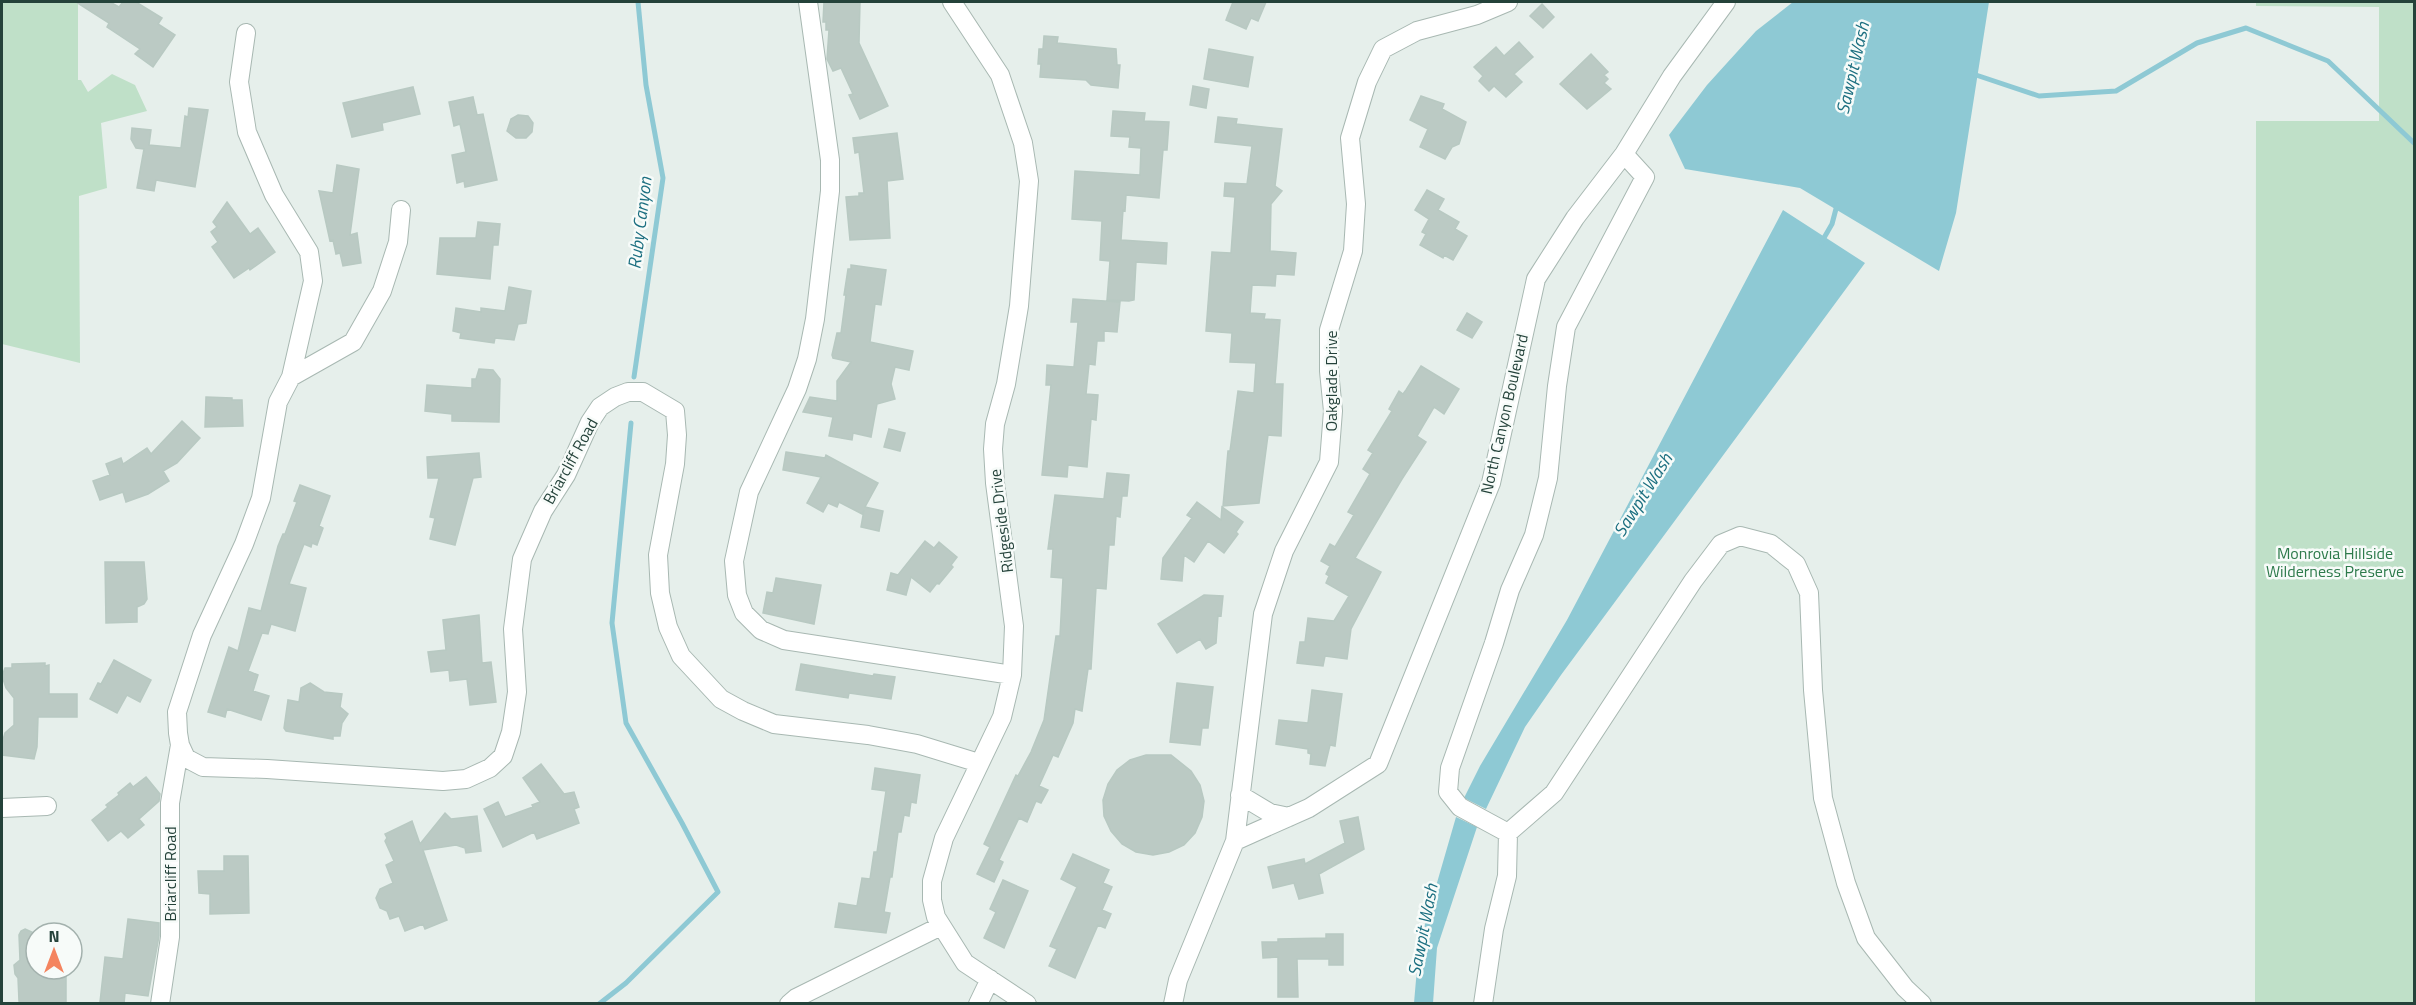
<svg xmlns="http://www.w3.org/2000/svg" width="2416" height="1005" font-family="'Titillium Web',sans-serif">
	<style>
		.green { fill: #bfe0c8 }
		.water { fill: #8ec9d4 }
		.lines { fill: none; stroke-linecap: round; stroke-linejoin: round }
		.stream { stroke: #8ec9d4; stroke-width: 5 }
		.building { fill: #bbcac4; stroke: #b8c9c2; stroke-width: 1.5 }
		.minor-casing { stroke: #a8b8b2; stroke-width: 20 }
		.minor { stroke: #fff; stroke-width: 18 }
		.labels { text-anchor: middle; stroke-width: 5; stroke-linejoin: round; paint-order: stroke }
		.street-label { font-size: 16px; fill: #24423a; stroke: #f7fbf9 }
		.park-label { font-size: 16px; fill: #2d7a4b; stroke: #f7fbf9 }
		.water-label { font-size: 18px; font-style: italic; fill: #1c6f80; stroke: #f7fbf9 }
	</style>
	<rect width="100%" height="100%" fill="#e6efeb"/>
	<!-- green -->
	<path class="green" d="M 2,2 L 78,2 L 78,80 L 81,80 L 88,92 L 112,74 L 135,85 L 147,111 L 101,123 L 107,188 L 79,196 L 80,363 L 2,344 Z
		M 2256,2 L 2414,2 L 2414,1003 L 2255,1003 L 2256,121 L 2379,121 L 2379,7 L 2256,6 Z"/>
	<!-- water -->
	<path class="water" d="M 1793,2 L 1989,2 L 1956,213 L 1939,271 L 1800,188 L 1685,169 L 1669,135 L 1707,85 L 1756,31 Z
		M 1783,210 L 1865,263 L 1561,675 L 1525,727 L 1486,809 L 1464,798 L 1480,766 L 1567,620 Z
		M 1456,817 L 1477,827 L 1437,948 L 1433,1003 L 1414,1003 L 1419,945 Z"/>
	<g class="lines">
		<!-- stream -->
		<path class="stream" d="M 1973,74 L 2039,96 L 2116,91 L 2197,43 L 2246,28 L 2328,61 L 2414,143
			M 1821,243 L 1832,224 L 1837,205
			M 634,377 L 663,178 L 646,85 L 638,2
			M 599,1004 L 626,983 L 718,892 L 682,823 L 626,723 L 612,623 L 631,423"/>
	</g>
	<!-- building -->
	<path class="building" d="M 76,2 L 110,2 L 119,7 L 123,2 L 136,2 L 162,18 L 158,24 L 175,35 L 153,67 L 135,54 L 140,49 L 107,27 L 109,23 Z
		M 824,2 L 860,2 L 859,43 L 888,106 L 860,119 L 849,95 L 853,94 L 841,68 L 833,71 L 827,59 L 829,30 L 826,30 L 826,22 L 823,22 Z
		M 1233,2 L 1266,2 L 1258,21 L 1251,18 L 1246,29 L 1226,20 Z
		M 1542,4 L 1554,17 L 1543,28 L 1530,16 Z
		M 1044,36 L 1058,37 L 1057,43 L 1116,49 L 1117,65 L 1120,65 L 1118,88 L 1091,85 L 1086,80 L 1040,77 L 1041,64 L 1038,64 L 1039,49 L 1043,49 Z
		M 1519,42 L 1533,57 L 1514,74 L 1522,82 L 1506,97 L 1494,86 L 1489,91 L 1479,81 L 1483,76 L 1474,67 L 1496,47 L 1504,56 Z
		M 1209,49 L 1253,57 L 1248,87 L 1204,79 Z
		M 1591,54 L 1608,72 L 1604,75 L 1608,79 L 1604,83 L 1611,89 L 1587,109 L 1560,84 Z
		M 1193,86 L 1209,89 L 1206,108 L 1190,105 Z
		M 413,87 L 420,114 L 382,123 L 383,130 L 352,137 L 343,103 Z
		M 1421,96 L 1444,104 L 1442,109 L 1466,122 L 1459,144 L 1452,147 L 1445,159 L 1420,147 L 1428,129 L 1410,120 Z
		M 473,97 L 477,115 L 483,114 L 497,180 L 465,187 L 464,181 L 457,183 L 452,155 L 466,152 L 460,124 L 454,126 L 449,102 Z
		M 189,108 L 208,110 L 195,187 L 156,180 L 154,191 L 137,188 L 144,149 L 136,148 L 131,139 L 132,128 L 151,130 L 149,145 L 181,148 L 185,116 L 188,117 Z
		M 1113,111 L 1145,113 L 1144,121 L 1169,122 L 1167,150 L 1163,150 L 1159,198 L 1126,195 L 1125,211 L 1123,210 L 1121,240 L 1167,243 L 1166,264 L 1136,262 L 1134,300 L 1129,301 L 1107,300 L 1110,261 L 1100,260 L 1102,221 L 1072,219 L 1075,171 L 1140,175 L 1141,148 L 1129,147 L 1130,137 L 1111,136 Z
		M 518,115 L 528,116 L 533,123 L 532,132 L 526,138 L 516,138 L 507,131 L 511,119 Z
		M 1218,117 L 1237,119 L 1236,124 L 1282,129 L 1275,186 L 1282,191 L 1271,204 L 1270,251 L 1296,253 L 1294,275 L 1276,274 L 1275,286 L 1252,285 L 1250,313 L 1265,314 L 1264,319 L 1280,320 L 1275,384 L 1283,384 L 1281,436 L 1268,435 L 1259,503 L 1223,506 L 1228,451 L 1230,451 L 1238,391 L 1254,393 L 1256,363 L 1230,362 L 1232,333 L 1206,331 L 1212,252 L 1231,253 L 1235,197 L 1224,196 L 1225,183 L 1247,184 L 1252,146 L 1215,142 Z
		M 897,133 L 903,179 L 887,181 L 890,238 L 850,240 L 846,197 L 859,196 L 859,193 L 864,193 L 859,152 L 855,153 L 853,138 Z
		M 337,165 L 359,169 L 350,235 L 357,233 L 361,263 L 343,266 L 340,253 L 336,254 L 333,240 L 330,241 L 319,191 L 333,193 Z
		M 1427,190 L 1444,199 L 1438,210 L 1459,222 L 1455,229 L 1467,236 L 1453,260 L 1444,255 L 1443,258 L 1420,245 L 1426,234 L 1422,232 L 1429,219 L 1415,210 Z
		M 227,202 L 250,234 L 258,228 L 275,252 L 250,270 L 249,268 L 234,278 L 212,247 L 218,242 L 211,232 L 217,227 L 213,222 Z
		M 478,222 L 500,224 L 498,245 L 493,245 L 490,279 L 437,274 L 440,238 L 476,238 Z
		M 851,265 L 886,270 L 881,305 L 875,304 L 870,342 L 913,351 L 909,370 L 895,367 L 891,384 L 895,399 L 877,404 L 871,437 L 853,433 L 852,440 L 829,436 L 833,417 L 803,412 L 810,397 L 837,401 L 837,381 L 851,362 L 833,358 L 832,355 L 837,333 L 841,333 L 846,295 L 844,295 L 848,269 L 851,269 Z
		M 509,287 L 531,291 L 526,323 L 518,324 L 514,340 L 495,338 L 494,343 L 460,338 L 461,333 L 453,331 L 456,308 L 481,312 L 481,308 L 505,311 Z
		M 1073,299 L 1120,302 L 1117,332 L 1104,331 L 1104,341 L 1097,341 L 1095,365 L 1089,364 L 1086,394 L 1098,395 L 1096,420 L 1091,419 L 1087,467 L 1068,465 L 1067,477 L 1042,475 L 1051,385 L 1046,385 L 1047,365 L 1074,367 L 1078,322 L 1071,322 Z
		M 1467,313 L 1482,322 L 1472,338 L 1457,330 Z
		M 1421,366 L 1459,389 L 1444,414 L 1434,407 L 1417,436 L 1426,442 L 1402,479 L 1355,558 L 1381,572 L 1351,629 L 1347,659 L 1325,656 L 1323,666 L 1297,663 L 1300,642 L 1305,642 L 1308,618 L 1334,621 L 1349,596 L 1326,583 L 1329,576 L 1326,574 L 1330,566 L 1321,561 L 1330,544 L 1335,547 L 1354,515 L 1348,512 L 1370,474 L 1363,469 L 1373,453 L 1368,450 L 1392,411 L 1389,409 L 1399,391 L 1403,394 L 1406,390 Z
		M 479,369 L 493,370 L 500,379 L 499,422 L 452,421 L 452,414 L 425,411 L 427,385 L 472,388 L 472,379 L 476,379 Z
		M 206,397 L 232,398 L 232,400 L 242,400 L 243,426 L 205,427 Z
		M 182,421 L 200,438 L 177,463 L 163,471 L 169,481 L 148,494 L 126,502 L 123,492 L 100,500 L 93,481 L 110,475 L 106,464 L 121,458 L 123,464 L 147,448 L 151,454 Z
		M 889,429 L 905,433 L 900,451 L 884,447 Z
		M 786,452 L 825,458 L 826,455 L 878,483 L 865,507 L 883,511 L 879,531 L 861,527 L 864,510 L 862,514 L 839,502 L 837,507 L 828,503 L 823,512 L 807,503 L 821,477 L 783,470 Z
		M 479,453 L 481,477 L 473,478 L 455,545 L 430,539 L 435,518 L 430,517 L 439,478 L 428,478 L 427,457 Z
		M 1107,473 L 1129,475 L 1127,496 L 1122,496 L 1120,517 L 1116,516 L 1114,545 L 1109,545 L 1106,589 L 1096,588 L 1091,669 L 1088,669 L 1082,711 L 1075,709 L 1073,723 L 1058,757 L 1053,755 L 1039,786 L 1048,790 L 1041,803 L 1036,801 L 1027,822 L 1019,818 L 999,860 L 1003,862 L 994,882 L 977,874 L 990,847 L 984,844 L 1016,775 L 1018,776 L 1031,752 L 1044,720 L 1056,636 L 1060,636 L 1063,578 L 1051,577 L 1053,549 L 1048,549 L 1055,495 L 1104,499 Z
		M 300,485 L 330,496 L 319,526 L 323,528 L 317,545 L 312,543 L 311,547 L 304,544 L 289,584 L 306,588 L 295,631 L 271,624 L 268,634 L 262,633 L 248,671 L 258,675 L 253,691 L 269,696 L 261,720 L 227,709 L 225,717 L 208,712 L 229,647 L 238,651 L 249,608 L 261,611 L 278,546 L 283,534 L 285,534 L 297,502 L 294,501 Z
		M 1197,502 L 1221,520 L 1222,507 L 1243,522 L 1236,532 L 1238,534 L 1224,553 L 1208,541 L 1194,562 L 1184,555 L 1182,581 L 1161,579 L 1163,558 L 1192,518 L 1187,515 Z
		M 925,541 L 934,548 L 939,542 L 957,557 L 951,565 L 953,567 L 939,584 L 937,583 L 930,592 L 911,577 L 906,595 L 887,590 L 891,573 L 898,575 Z
		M 105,562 L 144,562 L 147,599 L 144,604 L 137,607 L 137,622 L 106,623 Z
		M 776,578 L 821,585 L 814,624 L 763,613 L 767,592 L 773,593 Z
		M 1204,595 L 1223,596 L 1221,616 L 1218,615 L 1216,643 L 1206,649 L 1200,639 L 1177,653 L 1158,624 Z
		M 479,615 L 482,663 L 491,662 L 496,702 L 470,705 L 467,679 L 450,681 L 449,670 L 431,672 L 428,652 L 446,650 L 443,620 Z
		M 114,660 L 151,680 L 140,702 L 127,695 L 117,713 L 90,699 L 98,683 L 101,684 Z
		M 45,663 L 45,666 L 49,665 L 49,694 L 77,694 L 77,717 L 38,717 L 37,747 L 34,759 L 2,755 L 2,743 L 5,733 L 14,725 L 14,698 L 6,688 L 2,676 L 5,668 L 12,668 L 12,664 Z
		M 801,664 L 873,676 L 874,674 L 895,677 L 891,699 L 849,693 L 848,698 L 796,690 Z
		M 310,683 L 324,692 L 342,694 L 340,707 L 348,714 L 342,723 L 340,736 L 333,736 L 333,739 L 286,731 L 284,728 L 288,700 L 299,702 L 301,688 Z
		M 1177,683 L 1213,687 L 1208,728 L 1202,728 L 1200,745 L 1170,742 Z
		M 1312,690 L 1342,694 L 1335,746 L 1330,745 L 1325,766 L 1310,764 L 1311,754 L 1308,753 L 1308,749 L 1276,744 L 1279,720 L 1308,723 Z
		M 1146,755 L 1171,755 L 1191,771 L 1200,785 L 1204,801 L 1202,817 L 1195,833 L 1184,845 L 1169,852 L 1153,855 L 1136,852 L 1122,844 L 1111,831 L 1104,816 L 1103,800 L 1108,784 L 1117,770 L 1130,760 Z
		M 541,764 L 564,794 L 574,792 L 579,807 L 574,809 L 579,823 L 537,839 L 534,832 L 503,847 L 484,809 L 498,802 L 505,817 L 533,807 L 532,805 L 540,802 L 523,778 Z
		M 875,768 L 920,775 L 916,803 L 911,802 L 909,816 L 904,815 L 901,832 L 898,832 L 892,877 L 890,877 L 884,912 L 890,913 L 886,933 L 835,927 L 839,903 L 857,906 L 862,878 L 870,879 L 874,852 L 877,852 L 886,791 L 872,789 Z
		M 146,777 L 160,794 L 159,801 L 139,819 L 144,825 L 128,838 L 121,831 L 108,841 L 92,820 L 108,807 L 106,805 L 119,795 L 118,793 L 130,783 L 133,787 Z
		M 445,813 L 451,819 L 477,816 L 481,851 L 466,853 L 465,848 L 456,845 L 423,850 L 447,920 L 425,929 L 423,924 L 405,931 L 399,916 L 390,919 L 387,911 L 380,908 L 376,898 L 380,889 L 393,883 L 386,865 L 394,861 L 385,841 L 387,838 L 385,834 L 412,821 L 420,844 Z
		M 1358,817 L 1364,849 L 1319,874 L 1323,893 L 1299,899 L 1294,883 L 1273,888 L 1268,867 L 1304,859 L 1305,864 L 1345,843 L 1340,821 Z
		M 1073,854 L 1109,870 L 1103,883 L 1112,887 L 1102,910 L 1111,914 L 1105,928 L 1098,925 L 1075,978 L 1049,966 L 1057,949 L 1050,946 L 1077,887 L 1061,879 Z
		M 224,856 L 248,856 L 249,913 L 210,914 L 210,894 L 199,893 L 198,871 L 224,871 Z
		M 1003,880 L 1028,891 L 1004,948 L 984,938 L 996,912 L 990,909 Z
		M 128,919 L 159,923 L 159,936 L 148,996 L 125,993 L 124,1004 L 100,1002 L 105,957 L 123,959 Z
		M 25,929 L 36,934 L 36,969 L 66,969 L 66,1004 L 20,1004 L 19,1001 L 18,978 L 15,974 L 14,965 L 20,960 L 19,935 L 21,931 Z
		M 1326,934 L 1343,934 L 1343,965 L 1329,965 L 1329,959 L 1297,959 L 1298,997 L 1278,997 L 1278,957 L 1263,958 L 1262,942 L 1278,942 L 1278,939 L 1326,938 Z"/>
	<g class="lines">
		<!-- minor casing -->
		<g class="minor-casing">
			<path id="minor" d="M 808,2 L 830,160 L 830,191 L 815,319 L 807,359 L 797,389 L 749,492 L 734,561 L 737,595 L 744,613 L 761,630 L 784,640 L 1012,675
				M 952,2 L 1000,75 L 1023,143 L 1029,181 L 1019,306 L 1006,384 L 995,424 L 993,449 L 995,483 L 1014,626 L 1012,675 L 1002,717 L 944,838 L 932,881 L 932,900 L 936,917 L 965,963 L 1027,1004
				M 246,33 L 239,82 L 247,132 L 274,195 L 309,252 L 313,281 L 291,377
				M 401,210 L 398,242 L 382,291 L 353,342 L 291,377 L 278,402 L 261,498 L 244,544 L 202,635 L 177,712 L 178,733 L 180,745 L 186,758 L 203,767 L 267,769 L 443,781 L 466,779 L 490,768 L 503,756 L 511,732 L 517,692 L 513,629 L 522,559 L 543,511 L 566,475 L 590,422 L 600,407 L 615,397 L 628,392 L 643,392 L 675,411 L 677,435 L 675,464 L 658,555 L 660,593 L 668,627 L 681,656 L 721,699 L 743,711 L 774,724 L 868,735 L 917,744 L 979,763
				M 1240,795 L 1270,813 L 1289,817
				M 2,808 L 47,806
				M 1508,833 L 1554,793 L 1693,581 L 1721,544 L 1740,536 L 1771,544 L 1796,564 L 1809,593 L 1813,690 L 1823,798 L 1846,883 L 1866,938 L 1905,988 L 1922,1004
				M 1235,841 L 1309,808 L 1378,764 L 1491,483 L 1536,279 L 1575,218 L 1624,154 L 1672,76 L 1726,2
				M 160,1004 L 170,937 L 170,803 L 180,745
				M 789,1004 L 796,998 L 941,926
				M 978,1004 L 990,979
				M 1173,1004 L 1178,980 L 1235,841 L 1263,614 L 1284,551 L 1329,462 L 1333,411 L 1329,371 L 1329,330 L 1353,251 L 1356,204 L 1350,138 L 1367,82 L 1383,49 L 1417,31 L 1477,15 L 1508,2
				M 1483,1004 L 1494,929 L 1507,876 L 1508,833 L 1460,807 L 1448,792 L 1450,768 L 1494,643 L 1510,590 L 1534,535 L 1548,478 L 1557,386 L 1566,327 L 1645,177 L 1624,154"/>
		</g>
		<!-- minor -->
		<use href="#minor" class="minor"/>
	</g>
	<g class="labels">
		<!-- street labels -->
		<g class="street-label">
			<text transform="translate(1331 381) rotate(-90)" y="6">Oakglade Drive</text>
			<text transform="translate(1504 414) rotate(-77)" y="6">North Canyon Boulevard</text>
			<text transform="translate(570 461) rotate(-61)" y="6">Briarcliff Road</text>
			<text transform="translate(1001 521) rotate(-97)" y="6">Ridgeside Drive</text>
			<text transform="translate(170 874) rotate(-90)" y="6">Briarcliff Road</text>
		</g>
		<!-- park labels -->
		<g class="park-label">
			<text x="2335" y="559">Monrovia Hillside<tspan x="2335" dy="18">Wilderness Preserve</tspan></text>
		</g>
		<!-- water labels -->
		<g class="water-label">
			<text transform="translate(1853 68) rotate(-77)" y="6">Sawpit Wash</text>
			<text transform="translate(640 223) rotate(-83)" y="6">Ruby Canyon</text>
			<text transform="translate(1643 495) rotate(-58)" y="6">Sawpit Wash</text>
			<text transform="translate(1423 930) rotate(-79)" y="6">Sawpit Wash</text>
		</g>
	</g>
	<!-- border -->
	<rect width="2416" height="1005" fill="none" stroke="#24423a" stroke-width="6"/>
	<!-- north arrow -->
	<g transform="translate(54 951)"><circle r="28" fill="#f7fbf9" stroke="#a3b1ad" stroke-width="1.5"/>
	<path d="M0-4.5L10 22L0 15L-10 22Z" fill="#f4845f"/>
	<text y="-9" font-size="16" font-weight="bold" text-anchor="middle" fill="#24423a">N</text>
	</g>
</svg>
